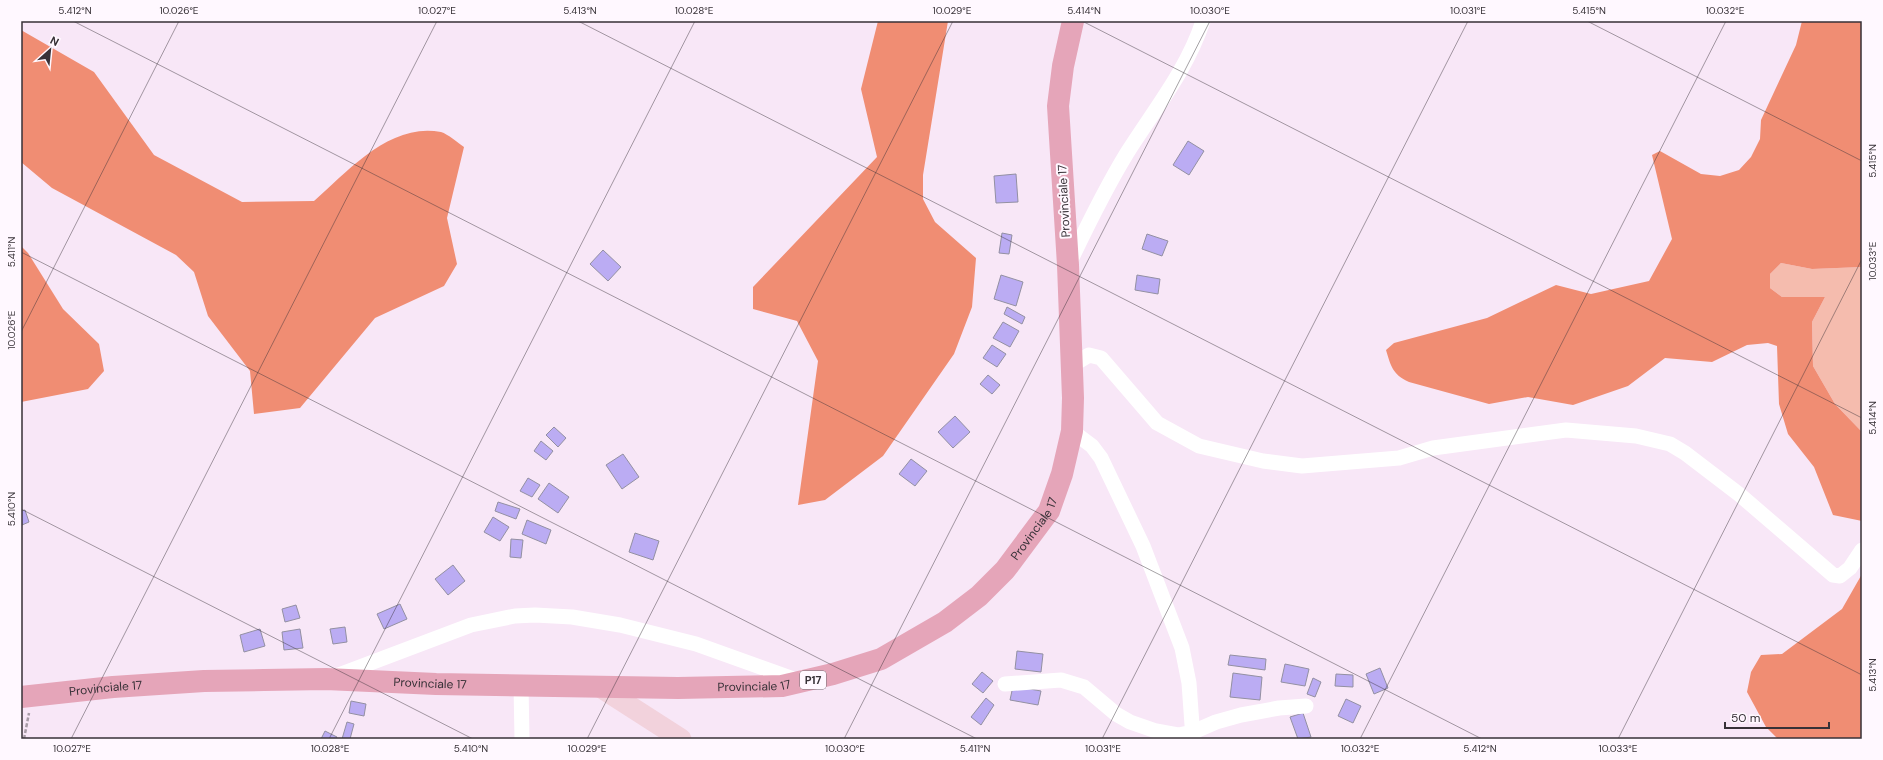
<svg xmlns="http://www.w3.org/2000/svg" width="1883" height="760" font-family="'DM Sans',sans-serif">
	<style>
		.green { fill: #f5bcae }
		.forest { fill: #f08d73 }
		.building { fill: #bbacf3; stroke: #9390a2 }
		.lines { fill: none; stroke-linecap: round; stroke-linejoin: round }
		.path { stroke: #a79ba6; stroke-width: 2.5; stroke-dasharray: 4 2; stroke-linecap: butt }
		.street { stroke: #fff; stroke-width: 15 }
		.secondary { stroke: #f2d2dc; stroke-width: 21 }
		.primary { stroke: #e5a5b9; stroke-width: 22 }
		.ticks { fill: none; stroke: #373137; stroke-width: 1; stroke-opacity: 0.45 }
		.labels { text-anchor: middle; stroke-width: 4; stroke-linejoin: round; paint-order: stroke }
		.shield { fill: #fff8ff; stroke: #736d73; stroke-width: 1 }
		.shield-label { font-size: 11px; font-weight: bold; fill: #373137 }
		.street-label { font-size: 12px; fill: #373137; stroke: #fff8ff }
		.neatline { fill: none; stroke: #373137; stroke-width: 1.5 }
		.ticks-label { font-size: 10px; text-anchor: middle; fill: #373137 }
	</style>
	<rect width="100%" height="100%" fill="#f8e7f7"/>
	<!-- green -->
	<path class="green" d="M 1781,263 L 1812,269 L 1862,267 L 1862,432 L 1835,404 L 1813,366 L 1812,322 L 1825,297 L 1782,297 L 1770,288 L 1770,274 Z"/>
	<!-- forest -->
	<path class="forest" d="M 878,21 L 948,21 L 923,175 L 923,199 L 935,222 L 976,258 L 972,307 L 954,354 L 883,456 L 825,500 L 798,505 L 818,361 L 797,321 L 753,309 L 753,287 L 877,157 L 861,89 Z
		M 1802,21 L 1862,21 L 1862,267 L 1812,269 L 1781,263 L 1770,274 L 1770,288 L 1782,297 L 1825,297 L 1812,322 L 1813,366 L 1835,404 L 1862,432 L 1862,521 L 1833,515 L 1814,467 L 1788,434 L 1779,404 L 1777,346 L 1768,343 L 1747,345 L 1712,362 L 1665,358 L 1628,386 L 1573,405 L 1528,397 L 1489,404 L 1409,382 C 1392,374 1391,366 1386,350 L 1394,343 L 1487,318 L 1556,285 L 1591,294 L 1649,281 L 1672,239 L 1652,155 L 1660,151 L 1701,174 L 1720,176 L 1739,170 L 1751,157 L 1760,139 L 1761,120 L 1796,45 Z
		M 21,30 L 94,72 L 154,155 L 242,202 L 314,201 C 348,171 390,122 441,132 C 448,134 458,143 464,147 L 447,218 L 457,264 L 444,286 L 375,318 L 300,408 L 254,414 L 250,371 L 208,316 L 194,272 L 176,255 L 52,188 L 21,162 Z
		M 21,246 L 28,253 L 63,309 L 99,344 L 104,371 L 88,389 L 21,402 Z
		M 1862,574 L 1862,739 L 1778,739 L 1766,727 L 1747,692 L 1751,672 L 1761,655 L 1782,654 L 1842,609 Z"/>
	<!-- building -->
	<path class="building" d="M 1188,141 L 1204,151 L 1189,175 L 1173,165 Z
		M 1016,174 L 1018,202 L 996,203 L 994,176 Z
		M 1002,233 L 1012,235 L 1009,254 L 999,253 Z
		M 1147,234 L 1168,241 L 1162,256 L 1142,249 Z
		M 603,250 L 621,267 L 608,281 L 590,264 Z
		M 1001,275 L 1023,282 L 1016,306 L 994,299 Z
		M 1137,275 L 1160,279 L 1158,294 L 1135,290 Z
		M 1007,307 L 1025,317 L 1022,324 L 1004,314 Z
		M 1003,322 L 1019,331 L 1010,347 L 993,338 Z
		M 992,345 L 1006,354 L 997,367 L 983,358 Z
		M 988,375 L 1000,385 L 992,394 L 980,384 Z
		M 955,416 L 970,432 L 953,448 L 938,432 Z
		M 554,427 L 566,438 L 558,447 L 546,435 Z
		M 541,441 L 553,451 L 546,460 L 534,451 Z
		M 623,454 L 639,477 L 622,489 L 606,465 Z
		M 911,459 L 927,471 L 915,486 L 899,474 Z
		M 528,478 L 540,485 L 532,497 L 520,491 Z
		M 549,483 L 569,497 L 558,513 L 538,499 Z
		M 498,502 L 520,509 L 516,519 L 495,511 Z
		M 25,510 L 29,522 L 22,525 L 21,511 Z
		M 493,517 L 509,527 L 500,541 L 484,532 Z
		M 527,520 L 551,530 L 546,544 L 522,534 Z
		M 635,533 L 659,541 L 653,560 L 629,552 Z
		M 511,539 L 523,540 L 521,558 L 510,557 Z
		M 453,565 L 465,581 L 448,595 L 435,579 Z
		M 400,604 L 407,619 L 384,629 L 377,614 Z
		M 296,605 L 300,618 L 285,622 L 282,609 Z
		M 345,627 L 347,642 L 333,644 L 330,629 Z
		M 260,629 L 265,646 L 244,652 L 240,635 Z
		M 300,629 L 303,648 L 284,650 L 282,632 Z
		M 1017,651 L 1043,654 L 1041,672 L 1015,669 Z
		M 1230,655 L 1266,659 L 1265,670 L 1228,665 Z
		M 1285,664 L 1309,669 L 1305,686 L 1281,682 Z
		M 1380,668 L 1388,688 L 1374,694 L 1366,674 Z
		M 982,672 L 993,681 L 983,693 L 972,684 Z
		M 1233,673 L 1262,677 L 1260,700 L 1230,697 Z
		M 1336,674 L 1353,675 L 1353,687 L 1335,686 Z
		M 1313,678 L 1321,682 L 1315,697 L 1307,694 Z
		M 1013,686 L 1041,691 L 1038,705 L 1010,700 Z
		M 986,698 L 994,705 L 981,725 L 971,717 Z
		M 1346,699 L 1361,706 L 1353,723 L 1338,716 Z
		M 351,701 L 366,704 L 364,716 L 349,713 Z
		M 1303,713 L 1311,737 L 1298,739 L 1290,717 Z
		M 347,722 L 354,724 L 350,739 L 342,739 Z
		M 325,731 L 337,737 L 336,739 L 321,739 Z"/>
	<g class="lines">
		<!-- path -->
		<path class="path" d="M 24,739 L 29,713"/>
		<!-- street -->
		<path class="street" d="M 1069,264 C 1087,226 1105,189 1127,153 C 1154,110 1187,70 1203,21
			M 1071,366 L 1089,355 L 1101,358 L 1157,423 L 1199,446 L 1263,461 L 1302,466 L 1399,458 L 1433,448 L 1566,430 L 1636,436 L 1670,444 L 1685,453 L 1740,495 L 1833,575 L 1840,576 L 1850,568 L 1862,550
			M 1072,431 L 1092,446 L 1101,458 L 1143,546 L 1182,648 L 1189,683 L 1193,739
			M 336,676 L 471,625 L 515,616 L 535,615 L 572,617 L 620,625 L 696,644 L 802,682
			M 1005,684 L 1061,680 L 1084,687 L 1116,714 L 1130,722 L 1156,731 L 1178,735 L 1193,732 L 1216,722 L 1241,715 L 1279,708 L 1306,706
			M 521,685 L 522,739"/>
		<!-- secondary -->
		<path class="secondary" d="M 600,687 L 681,739"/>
		<!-- primary -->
		<path class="primary" id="s1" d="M 21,697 L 113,687 L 204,681 L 264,680 L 326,679 L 436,684 L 678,688 L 782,686 L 833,674 L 881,659 L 945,622 L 979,596 L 1005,570 L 1049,511 L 1062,474 L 1072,431 L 1073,398 L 1068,265 L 1058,106 L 1063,66 L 1073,21"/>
	</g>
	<!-- ticks -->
	<path class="ticks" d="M 73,21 L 1482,739M 578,21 L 1862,675M 1082,21 L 1862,418M 1587,21 L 1862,161M 21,252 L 977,739M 21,332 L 179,21M 21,509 L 473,739M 71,739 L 437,21M 329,739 L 695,21M 587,739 L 953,21M 844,739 L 1210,21M 1102,739 L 1468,21M 1360,739 L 1726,21M 1618,739 L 1862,259"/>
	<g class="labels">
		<!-- shield labels -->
		<rect class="shield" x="800" y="671" width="26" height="18" rx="3"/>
		<g class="shield-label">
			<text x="813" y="684">P17</text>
		</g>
		<!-- street labels -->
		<g class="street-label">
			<text transform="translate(1064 201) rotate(-93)" y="4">Provinciale 17</text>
			<text dy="4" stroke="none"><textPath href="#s1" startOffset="1069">Provinciale 17</textPath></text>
			<text dy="4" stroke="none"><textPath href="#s1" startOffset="410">Provinciale 17</textPath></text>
			<text dy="4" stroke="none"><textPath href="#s1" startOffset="734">Provinciale 17</textPath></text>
			<text dy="4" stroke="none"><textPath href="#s1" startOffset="85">Provinciale 17</textPath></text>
		</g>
	</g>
	<!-- border -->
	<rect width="1883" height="760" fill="none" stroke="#fff8ff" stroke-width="44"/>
	<!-- north arrow -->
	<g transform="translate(50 50) rotate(27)" stroke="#fff8ff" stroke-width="3" paint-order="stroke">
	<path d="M0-3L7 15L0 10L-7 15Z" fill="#373137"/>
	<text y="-6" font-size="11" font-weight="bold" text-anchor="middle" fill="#373137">N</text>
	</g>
	<!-- scale -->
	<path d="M1725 722v6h104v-6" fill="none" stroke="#373137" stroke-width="2"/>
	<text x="1731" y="722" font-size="12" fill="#373137" stroke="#fff8ff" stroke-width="3" paint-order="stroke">50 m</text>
	<rect x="22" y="22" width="1839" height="716" class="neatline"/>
	<g class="ticks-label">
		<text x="75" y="14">5.412°N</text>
		<text x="179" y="14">10.026°E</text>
		<text x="437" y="14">10.027°E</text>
		<text x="580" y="14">5.413°N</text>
		<text x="694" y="14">10.028°E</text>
		<text x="952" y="14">10.029°E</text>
		<text x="1084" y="14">5.414°N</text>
		<text x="1210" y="14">10.030°E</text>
		<text x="1468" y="14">10.031°E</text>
		<text x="1589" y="14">5.415°N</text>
		<text x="1725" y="14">10.032°E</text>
		<text transform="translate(1872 161) rotate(-90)" y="4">5.415°N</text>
		<text transform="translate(11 252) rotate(-90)" y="4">5.411°N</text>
		<text transform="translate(1872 261) rotate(-90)" y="4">10.033°E</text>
		<text transform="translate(11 330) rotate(-90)" y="4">10.026°E</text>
		<text transform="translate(1872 418) rotate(-90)" y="4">5.414°N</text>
		<text transform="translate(11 509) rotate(-90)" y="4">5.410°N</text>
		<text transform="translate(1872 675) rotate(-90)" y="4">5.413°N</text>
		<text x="72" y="752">10.027°E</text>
		<text x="330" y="752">10.028°E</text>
		<text x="471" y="752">5.410°N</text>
		<text x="587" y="752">10.029°E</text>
		<text x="845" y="752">10.030°E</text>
		<text x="975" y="752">5.411°N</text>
		<text x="1103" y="752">10.031°E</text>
		<text x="1360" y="752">10.032°E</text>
		<text x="1480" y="752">5.412°N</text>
		<text x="1618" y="752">10.033°E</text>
	</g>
</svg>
